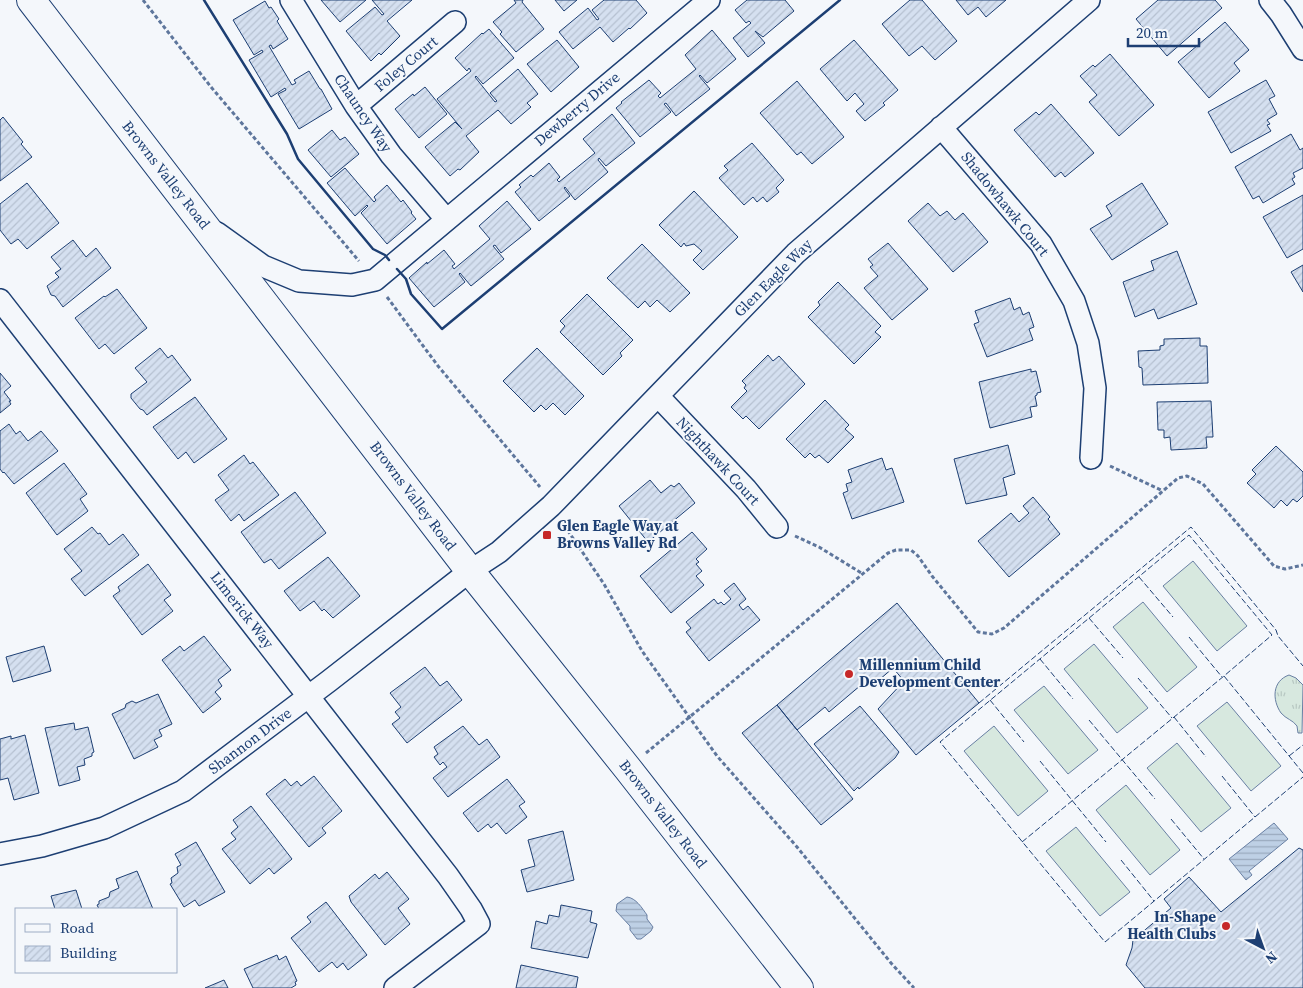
<svg xmlns="http://www.w3.org/2000/svg" width="1303" height="988" font-family="'Source Serif 4',serif">
	<style>
		.grass { fill: #d7e8df; stroke: #687fa3 }
		.park { fill: url(#park-tufts); stroke: #687fa3 }
		.water { fill: url(#water-rules); stroke: #687fa3 }
		.building { fill: url(#building-hatch); stroke: #1d3f73 }
		.lines { fill: none; stroke-linecap: round; stroke-linejoin: round }
		.minor-casing { stroke: #1d3f73; stroke-width: 24 }
		.secondary-casing { stroke: #1d3f73; stroke-width: 30 }
		.path { stroke: #5e769c; stroke-width: 3; stroke-dasharray: 4 2.5; stroke-linecap: butt }
		.minor { stroke: #f4f7fb; stroke-width: 21 }
		.secondary { stroke: #f4f7fb; stroke-width: 28 }
		.fence { stroke: #1d3f73; stroke-width: 1; stroke-dasharray: 6 2.5; stroke-linecap: butt }
		.wall { stroke: #1d3f73; stroke-width: 2.5 }
		.poi-dot { fill: #c62828; stroke: #f4f7fb; stroke-width: 2 }
		.labels { text-anchor: middle; stroke-width: 4; stroke-linejoin: round; paint-order: stroke }
		.street-label { font-size: 15px; fill: #1d3f73; stroke: #f4f7fb }
		.poi-label { font-size: 15px; font-weight: bold; fill: #1d3f73; stroke: #f4f7fb; text-anchor: start }
	</style>
	<defs>
		<pattern id="park-tufts" width="24" height="20" patternUnits="userSpaceOnUse" patternTransform="scale(1.25)"><rect width="24" height="20" fill="#d7e8df"/><path d="M3 7l-1-3M5 7V3M7 7l1-3M15 17l-1-3M17 17v-4M19 17l1-3" fill="none" stroke="#b8c8c3"/></pattern>
		<pattern id="water-rules" width="6" height="5" patternUnits="userSpaceOnUse" patternTransform="scale(1.25)"><rect width="6" height="5" fill="#bed0e5"/><path d="M0 2.5h6" fill="none" stroke="#9aaabe"/></pattern>
		<pattern id="building-hatch" width="6" height="6" patternUnits="userSpaceOnUse" patternTransform="scale(1.25)"><rect width="6" height="6" fill="#d5e0f0"/><path d="M-1 1l2-2M0 6l6-6M5 7l2-2" fill="none" stroke="#b6c1d1"/></pattern>
	</defs>
	<rect width="100%" height="100%" fill="#f4f7fb"/>
	<!-- grass -->
	<path class="grass" d="M 1193,561 L 1247,626 L 1217,651 L 1163,586 Z
		M 1143,602 L 1197,667 L 1167,692 L 1113,627 Z
		M 1094,644 L 1148,708 L 1117,733 L 1064,669 Z
		M 1044,686 L 1098,750 L 1068,774 L 1014,710 Z
		M 1227,702 L 1281,766 L 1251,791 L 1197,726 Z
		M 994,726 L 1048,791 L 1018,816 L 964,751 Z
		M 1177,743 L 1231,808 L 1201,832 L 1147,768 Z
		M 1126,785 L 1180,850 L 1150,875 L 1096,810 Z
		M 1076,827 L 1130,892 L 1100,916 L 1046,851 Z"/>
	<!-- park -->
	<path class="park" d="M 1289,675 L 1296,678 L 1303,685 L 1302,733 L 1298,733 L 1297,726 C 1293,720 1286,719 1281,713 C 1272,700 1272,681 1289,675 Z"/>
	<!-- water -->
	<path class="water" d="M 1274,823 L 1288,839 L 1249,871 L 1252,875 L 1246,880 L 1229,859 Z
		M 627,897 C 636,898 642,908 647,915 L 647,919 L 653,927 L 651,931 L 641,939 L 637,939 L 630,930 L 630,926 L 616,911 L 617,904 Z"/>
	<!-- building -->
	<path class="building" d="M 321,0 L 366,0 L 340,22 Z
		M 372,0 L 412,0 L 387,21 L 400,36 L 381,55 L 379,53 L 371,61 L 346,31 L 375,7 L 382,15 L 384,14 Z
		M 514,0 L 523,0 L 522,2 L 544,29 L 516,52 L 500,34 L 502,32 L 493,22 L 516,3 Z
		M 555,0 L 577,0 L 564,11 Z
		M 604,0 L 636,0 L 647,13 L 630,29 L 629,28 L 613,42 L 600,27 L 573,49 L 559,32 L 588,8 L 597,20 L 599,19 L 592,10 Z
		M 747,0 L 785,0 L 794,11 L 763,37 L 755,31 L 765,43 L 748,57 L 733,38 L 751,23 L 749,21 L 746,23 L 735,10 Z
		M 910,0 L 922,0 L 957,41 L 935,60 L 922,46 L 909,56 L 882,24 Z
		M 956,0 L 1006,0 L 986,17 L 978,7 L 968,15 Z
		M 1158,0 L 1215,0 L 1222,8 L 1167,56 L 1136,19 Z
		M 265,1 L 269,8 L 271,7 L 279,19 L 277,21 L 288,39 L 273,49 L 271,45 L 269,46 L 292,85 L 296,83 L 294,80 L 309,71 L 320,89 L 321,89 L 332,109 L 299,129 L 278,94 L 286,90 L 285,88 L 271,97 L 249,60 L 263,52 L 262,50 L 254,55 L 233,20 Z
		M 1225,22 L 1249,50 L 1234,63 L 1240,71 L 1209,98 L 1178,62 Z
		M 489,29 L 514,58 L 483,84 L 476,76 L 475,77 L 495,102 L 497,101 L 490,93 L 518,69 L 538,94 L 527,103 L 531,107 L 511,124 L 498,110 L 466,136 L 479,152 L 460,170 L 458,169 L 450,176 L 425,147 L 455,122 L 462,129 L 437,99 L 471,71 L 469,68 L 467,71 L 455,58 L 482,33 L 483,34 Z
		M 712,30 L 736,59 L 707,83 L 700,75 L 699,76 L 710,89 L 676,116 L 666,103 L 664,104 L 671,112 L 640,137 L 616,108 L 622,103 L 621,102 L 649,80 L 661,93 L 658,96 L 660,98 L 696,69 L 685,55 Z
		M 557,40 L 579,67 L 551,92 L 527,64 Z
		M 854,40 L 898,90 L 883,103 L 885,105 L 865,121 L 856,111 L 864,104 L 855,93 L 847,101 L 820,69 Z
		M 1110,54 L 1154,105 L 1119,136 L 1089,102 L 1097,95 L 1080,76 L 1093,65 L 1095,67 Z
		M 1266,80 L 1275,96 L 1269,99 L 1277,114 L 1267,120 L 1270,124 L 1267,125 L 1271,131 L 1231,153 L 1208,112 Z
		M 797,81 L 844,137 L 812,164 L 801,152 L 797,155 L 760,113 Z
		M 425,87 L 447,114 L 419,138 L 395,109 L 413,94 L 414,96 Z
		M 1051,104 L 1094,153 L 1065,177 L 1061,172 L 1055,177 L 1014,130 L 1036,112 L 1039,115 Z
		M 612,114 L 635,143 L 606,166 L 599,158 L 598,160 L 608,172 L 575,200 L 565,187 L 564,188 L 570,196 L 539,221 L 515,192 L 521,187 L 519,185 L 531,175 L 533,177 L 549,163 L 560,177 L 557,180 L 559,182 L 595,153 L 583,139 Z
		M 3,117 L 23,142 L 21,144 L 32,157 L 0,181 L 0,120 Z
		M 332,130 L 340,140 L 345,137 L 359,154 L 331,177 L 308,150 Z
		M 1291,134 L 1300,150 L 1303,148 L 1303,168 L 1293,173 L 1295,177 L 1292,179 L 1295,184 L 1263,203 L 1259,196 L 1253,199 L 1235,167 Z
		M 752,143 L 784,180 L 776,188 L 779,192 L 767,202 L 763,197 L 757,202 L 753,197 L 744,205 L 719,178 L 728,170 L 724,166 Z
		M 345,168 L 374,202 L 376,200 L 374,197 L 387,185 L 401,202 L 403,200 L 412,212 L 411,213 L 416,219 L 387,244 L 361,213 L 368,206 L 367,205 L 355,216 L 327,183 Z
		M 27,183 L 59,223 L 27,249 L 18,239 L 11,244 L 0,230 L 0,204 Z
		M 1142,183 L 1168,224 L 1112,260 L 1090,229 L 1112,216 L 1106,206 Z
		M 694,191 L 738,237 L 703,270 L 693,260 L 702,251 L 694,244 L 686,246 L 684,243 L 681,247 L 659,225 Z
		M 1303,195 L 1303,249 L 1287,258 L 1263,217 Z
		M 507,201 L 531,229 L 501,253 L 495,245 L 493,246 L 504,259 L 471,286 L 460,273 L 459,274 L 465,282 L 434,307 L 409,278 L 427,262 L 427,264 L 444,250 L 455,264 L 452,266 L 454,269 L 490,239 L 479,226 Z
		M 928,203 L 940,216 L 947,211 L 955,220 L 963,213 L 988,242 L 953,272 L 908,221 Z
		M 73,240 L 86,257 L 96,248 L 111,268 L 63,307 L 55,296 L 51,295 L 47,286 L 59,277 L 55,273 L 61,269 L 51,257 Z
		M 888,243 L 928,289 L 892,320 L 864,288 L 878,276 L 870,267 L 873,265 L 868,259 Z
		M 642,244 L 690,293 L 670,312 L 657,300 L 650,307 L 645,301 L 638,308 L 607,278 Z
		M 1177,251 L 1197,304 L 1158,319 L 1154,309 L 1135,317 L 1123,282 L 1154,270 L 1151,261 Z
		M 1303,265 L 1303,292 L 1291,272 Z
		M 838,282 L 881,326 L 875,332 L 881,337 L 854,364 L 808,317 L 820,305 L 818,302 Z
		M 117,289 L 147,328 L 114,354 L 105,344 L 99,349 L 75,318 L 104,296 L 105,297 Z
		M 587,294 L 633,340 L 620,353 L 622,356 L 603,375 L 560,332 L 565,326 L 560,321 Z
		M 1010,298 L 1014,310 L 1020,307 L 1023,315 L 1029,312 L 1034,327 L 1029,329 L 1033,340 L 987,357 L 974,324 L 979,322 L 975,311 Z
		M 1200,338 L 1200,346 L 1207,346 L 1208,383 L 1143,385 L 1142,368 L 1139,367 L 1138,351 L 1160,350 L 1160,346 L 1164,345 L 1164,339 Z
		M 160,348 L 168,358 L 172,355 L 191,380 L 147,415 L 143,410 L 140,409 L 131,398 L 131,394 L 147,382 L 135,368 Z
		M 537,348 L 584,396 L 565,415 L 553,403 L 546,410 L 541,405 L 534,412 L 503,381 Z
		M 768,355 L 773,361 L 779,356 L 805,384 L 759,429 L 746,416 L 743,419 L 731,407 L 747,391 L 744,388 L 746,385 L 742,381 Z
		M 1031,369 L 1031,372 L 1036,371 L 1041,392 L 1037,393 L 1037,395 L 1035,396 L 1037,406 L 1030,407 L 1032,417 L 990,428 L 979,382 Z
		M 0,373 L 11,386 L 4,392 L 11,401 L 9,401 L 11,404 L 0,413 Z
		M 195,397 L 227,439 L 194,463 L 186,452 L 178,459 L 153,427 Z
		M 825,400 L 849,425 L 845,429 L 854,437 L 828,463 L 819,455 L 815,458 L 810,453 L 805,458 L 786,439 Z
		M 1211,401 L 1213,437 L 1206,437 L 1207,448 L 1171,450 L 1170,437 L 1164,438 L 1164,430 L 1158,430 L 1157,402 Z
		M 9,424 L 16,434 L 20,431 L 28,441 L 41,431 L 58,451 L 14,484 L 4,472 L 3,473 L 0,469 L 0,431 Z
		M 1008,445 L 1015,474 L 1003,478 L 1007,495 L 966,504 L 954,459 Z
		M 1276,446 L 1303,472 L 1303,496 L 1297,502 L 1293,499 L 1287,506 L 1281,500 L 1274,508 L 1247,483 L 1256,474 L 1252,470 Z
		M 244,455 L 250,464 L 253,462 L 279,495 L 244,521 L 239,514 L 231,521 L 215,500 L 229,490 L 218,475 Z
		M 882,458 L 886,470 L 892,468 L 904,502 L 852,519 L 843,493 L 848,491 L 846,484 L 852,482 L 848,470 Z
		M 64,463 L 87,494 L 80,499 L 88,511 L 57,535 L 26,493 Z
		M 650,480 L 661,493 L 671,485 L 674,487 L 679,483 L 695,503 L 648,542 L 619,506 Z
		M 295,492 L 326,533 L 279,569 L 271,559 L 264,563 L 241,532 Z
		M 1033,497 L 1050,517 L 1048,519 L 1060,534 L 1009,577 L 978,541 L 1011,513 L 1019,522 L 1029,513 L 1023,506 Z
		M 92,527 L 98,534 L 100,533 L 109,545 L 123,534 L 139,555 L 85,596 L 71,579 L 82,571 L 64,549 Z
		M 692,532 L 707,549 L 696,559 L 699,562 L 696,564 L 702,571 L 696,576 L 704,585 L 671,613 L 640,576 Z
		M 328,557 L 360,596 L 333,618 L 324,609 L 322,611 L 314,601 L 300,611 L 284,591 Z
		M 148,564 L 171,595 L 164,600 L 173,611 L 142,635 L 113,596 L 120,591 L 118,587 Z
		M 734,583 L 746,599 L 739,605 L 743,610 L 748,606 L 760,620 L 709,661 L 686,632 L 691,628 L 686,622 L 714,599 L 718,604 L 721,602 L 724,605 L 731,599 L 724,591 Z
		M 897,603 L 979,703 L 916,755 L 878,709 L 904,681 L 893,668 L 872,686 L 867,680 L 829,712 L 825,707 L 797,730 L 777,705 Z
		M 204,636 L 231,670 L 218,680 L 222,686 L 215,692 L 221,699 L 203,713 L 162,660 L 180,646 L 184,651 Z
		M 44,646 L 51,671 L 13,682 L 6,657 Z
		M 425,667 L 440,686 L 447,681 L 462,700 L 407,743 L 392,724 L 400,718 L 395,712 L 401,707 L 390,693 Z
		M 158,694 L 172,724 L 159,730 L 162,736 L 154,740 L 158,747 L 134,759 L 112,714 L 125,708 L 126,704 L 132,701 L 136,703 Z
		M 777,705 L 853,799 L 821,825 L 742,733 Z
		M 860,706 L 899,752 L 895,758 L 859,789 L 858,787 L 854,791 L 814,744 Z
		M 74,723 L 75,730 L 88,727 L 94,752 L 92,753 L 92,756 L 84,759 L 85,765 L 77,767 L 80,780 L 59,786 L 45,728 Z
		M 463,726 L 479,745 L 487,739 L 500,757 L 448,797 L 433,778 L 447,767 L 443,762 L 440,765 L 434,757 L 438,754 L 434,747 Z
		M 25,735 L 39,793 L 14,800 L 8,778 L 0,780 L 0,739 L 11,736 L 11,739 Z
		M 314,776 L 342,811 L 322,828 L 326,833 L 309,847 L 266,794 L 285,779 L 291,786 L 297,781 L 301,786 Z
		M 507,779 L 525,802 L 519,806 L 527,817 L 506,834 L 497,823 L 491,828 L 488,824 L 478,832 L 463,813 Z
		M 251,806 L 292,859 L 274,874 L 269,868 L 250,884 L 222,849 L 236,839 L 231,833 L 238,827 L 233,820 Z
		M 563,831 L 574,880 L 527,892 L 521,870 L 535,866 L 528,840 Z
		M 196,842 L 225,892 L 199,906 L 195,900 L 184,907 L 170,884 L 172,883 L 171,878 L 178,873 L 177,867 L 181,865 L 175,854 Z
		M 1299,848 L 1303,850 L 1303,988 L 1145,988 L 1126,965 L 1132,948 L 1133,940 L 1171,908 L 1164,899 L 1189,877 L 1221,912 Z
		M 137,871 L 153,909 L 99,909 L 97,905 L 99,904 L 99,901 L 109,897 L 110,892 L 119,888 L 116,879 Z
		M 387,872 L 409,899 L 398,908 L 410,924 L 385,945 L 351,902 L 349,896 L 375,874 L 379,879 Z
		M 76,890 L 82,909 L 55,909 L 51,896 Z
		M 326,902 L 367,955 L 348,970 L 343,963 L 337,968 L 332,962 L 319,972 L 291,938 L 311,922 L 307,917 Z
		M 561,905 L 592,911 L 590,922 L 597,924 L 588,958 L 531,948 L 536,921 L 547,924 L 549,915 L 559,917 Z
		M 277,955 L 279,960 L 286,956 L 297,981 L 295,982 L 296,985 L 291,988 L 253,988 L 244,969 Z
		M 521,965 L 578,977 L 576,988 L 516,988 Z
		M 224,980 L 228,988 L 205,988 Z"/>
	<g class="lines">
		<!-- minor casing -->
		<g class="minor-casing">
			<path id="minor" d="M 291,0 L 356,106 L 391,155 L 446,219
				M 1270,0 L 1281,14 L 1303,49
				M 356,106 L 455,22
				M 941,127 L 1041,244 L 1074,301 L 1088,343 L 1095,388 L 1091,458
				M 217,233 L 263,266 L 299,281 L 352,285 L 375,280 L 709,0
				M 0,300 L 448,876 L 471,909 L 479,924 L 395,988
				M 658,396 L 746,489 L 777,527
				M 0,854 L 42,846 L 104,828 L 183,791 L 329,681 L 470,571 L 499,552 L 551,506 L 796,253 L 1089,0"/>
		</g>
		<!-- secondary casing -->
		<g class="secondary-casing">
			<path id="secondary" d="M 31,0 L 470,571 L 628,769 L 799,988"/>
		</g>
		<!-- path -->
		<path class="path" d="M 143,0 L 211,87 L 359,261
			M 387,297 L 438,366 L 540,487
			M 1110,466 L 1163,491
			M 564,525 L 604,584 L 642,651 L 717,756 L 797,847 L 891,963 L 914,988
			M 795,536 L 819,547 L 863,574
			M 646,753 L 888,553 L 896,550 L 911,550 L 918,556 L 932,576 L 978,632 L 992,634 L 1004,628 L 1178,478 L 1187,476 L 1203,484 L 1274,566 L 1285,569 L 1303,565"/>
		<!-- minor -->
		<use href="#minor" class="minor"/>
		<!-- secondary -->
		<use href="#secondary" class="secondary"/>
		<!-- fence -->
		<path class="fence" d="M 1139,577 L 1173,617
			M 1089,618 L 1123,658
			M 1189,637 L 1222,677
			M 1040,659 L 1073,699
			M 1138,678 L 1172,718
			M 990,700 L 1024,742
			M 979,703 L 1191,527 L 1276,630 L 1278,636 L 1303,666
			M 1174,717 L 1206,757
			M 1089,720 L 1155,799
			M 1289,756 L 1303,745
			M 1040,761 L 1106,842
			M 1303,773 L 1224,676 L 1272,635 L 1189,535 L 940,742 L 1105,942 L 1303,777
			M 1222,776 L 1255,817
			M 1171,819 L 1204,859
			M 1022,842 L 1224,676
			M 1121,860 L 1154,901"/>
		<!-- wall -->
		<path class="wall" d="M 204,0 L 287,134 L 298,159 L 373,249 L 385,255 L 389,260
			M 397,269 L 406,279 L 411,294 L 442,329 L 840,0"/>
	</g>
	<!-- markers -->
	<g class="poi-dot">
		<rect x="542" y="530" width="10" height="10" rx="2.5"/>
		<circle cx="849" cy="674" r="5"/>
		<circle cx="1226" cy="926" r="5"/>
	</g>
	<g class="labels">
		<!-- street labels -->
		<g class="street-label">
			<text transform="translate(406 64) rotate(-40)" y="5">Foley Court</text>
			<text transform="translate(577 109) rotate(-40)" y="5">Dewberry Drive</text>
			<text transform="translate(363 113) rotate(56)" y="5">Chauncy Way</text>
			<text transform="translate(166 175) rotate(52)" y="5">Browns Valley Road</text>
			<text transform="translate(1005 204) rotate(51)" y="5">Shadowhawk Court</text>
			<text transform="translate(773 278) rotate(-45)" y="5">Glen Eagle Way</text>
			<text transform="translate(718 461) rotate(47)" y="5">Nighthawk Court</text>
			<text transform="translate(413 496) rotate(53)" y="5">Browns Valley Road</text>
			<text transform="translate(242 610) rotate(52)" y="5">Limerick Way</text>
			<text transform="translate(250 741) rotate(-37)" y="5">Shannon Drive</text>
			<text transform="translate(663 814) rotate(52)" y="5">Browns Valley Road</text>
		</g>
		<!-- poi labels -->
		<g class="poi-label">
			<text x="557" y="531">Glen Eagle Way at<tspan x="557" dy="17">Browns Valley Rd</tspan></text>
			<text x="859" y="670">Millennium Child<tspan x="859" dy="17">Development Center</tspan></text>
			<text x="1216" y="922" text-anchor="end">In-Shape<tspan x="1216" dy="17">Health Clubs</tspan></text>
		</g>
	</g>
	<!-- legend -->
	<rect x="15" y="908" width="162" height="65" fill="#f4f7fb" stroke="#9eadc5"/>
	<rect x="25" y="924" width="25" height="8" fill="#f4f7fb" stroke="#9eadc5"/>
	<text x="60" y="933" font-size="15" fill="#1d3f73">Road</text>
	<rect x="25" y="946" width="25" height="15" fill="url(#building-hatch)" stroke="#9eadc5"/>
	<text x="60" y="958" font-size="15" fill="#1d3f73">Building</text>
	<!-- north arrow -->
	<g transform="translate(1263 948) rotate(139)" stroke="#f4f7fb" stroke-width="4" paint-order="stroke">
	<path d="M0-4L9 19L0 12L-9 19Z" fill="#1d3f73"/>
	<text y="-8" font-size="14" font-weight="bold" text-anchor="middle" fill="#1d3f73">N</text>
	</g>
	<!-- scale -->
	<path d="M1128 38v8h71v-8" fill="none" stroke="#1d3f73" stroke-width="2.5"/>
	<text x="1136" y="38" font-size="15" fill="#1d3f73" stroke="#f4f7fb" stroke-width="4" paint-order="stroke">20 m</text>
</svg>
